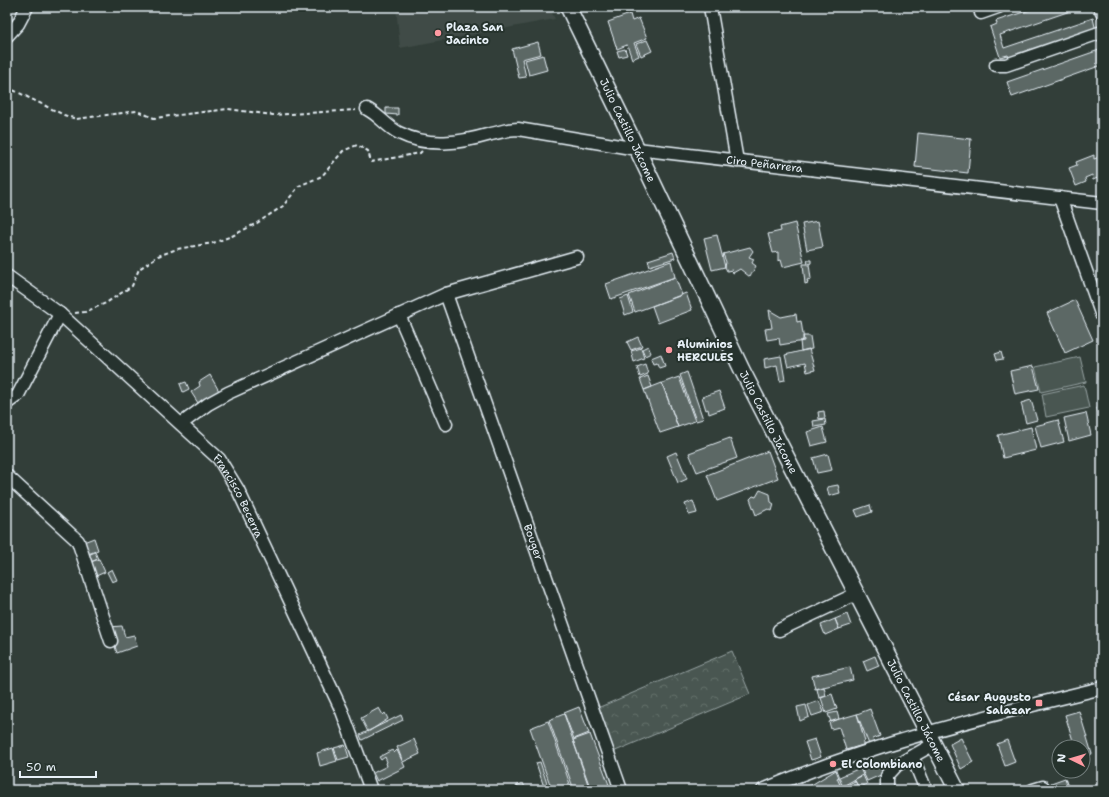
<svg xmlns="http://www.w3.org/2000/svg" width="1109" height="797" font-family="'Shantell Sans',sans-serif">
	<style>
		.built { fill: #3f4b46 }
		.forest { fill: url(#forest-crowns); stroke: #98a4a4 }
		.pitch { fill: #495651; stroke: #98a4a4 }
		.building { fill: #5c6865; stroke: #e8f1f8 }
		.lines { fill: none; stroke-linecap: round; stroke-linejoin: round }
		.minor-casing { stroke: #e8f1f8; stroke-width: 15 }
		.major-casing { stroke: #e8f1f8; stroke-width: 18 }
		.path { stroke: #e8f1f8; stroke-width: 2; stroke-dasharray: 4 3; stroke-linecap: butt }
		.minor { stroke: #26332d; stroke-width: 12 }
		.major { stroke: #26332d; stroke-width: 15 }
		.poi-dot { fill: #ff9aa2; stroke: #26332d; stroke-width: 1.5 }
		.labels { text-anchor: middle; stroke-width: 4; stroke-linejoin: round; paint-order: stroke }
		.poi-label { font-size: 11px; font-weight: bold; fill: #e8f1f8; stroke: #26332d; text-anchor: start }
		.street-label { font-size: 11px; fill: #e8f1f8; stroke: #26332d }
	</style>
	<defs>
		<pattern id="forest-crowns" width="20" height="18" patternUnits="userSpaceOnUse"><rect width="20" height="18" fill="#495651"/><path d="M2 6a3 3 0 1 1 6 0M12 15a3 3 0 1 1 6 0" fill="none" stroke="#636f6b"/></pattern>
	</defs>
	<rect width="100%" height="100%" fill="#323e39"/>
	<filter id="ink" filterUnits="userSpaceOnUse"><feTurbulence type="fractalNoise" baseFrequency=".025" numOctaves="2"/><feDisplacementMap in="SourceGraphic" scale="8" xChannelSelector="R" yChannelSelector="G"/><feConvolveMatrix kernelMatrix="1 2 1 2 8 2 1 2 1" color-interpolation-filters="sRGB"/></filter>
	<g filter="url(#ink)">
		<!-- built -->
		<path class="built" d="M 396,7 L 549,7 L 555,19 L 400,48 Z"/>
		<!-- forest -->
		<path class="forest" d="M 732,651 L 750,694 L 606,755 L 588,712 Z"/>
		<!-- pitch -->
		<path class="pitch" d="M 1080,357 L 1086,382 L 1041,392 L 1035,367 Z
			M 1084,385 L 1089,408 L 1046,417 L 1042,394 Z"/>
		<!-- building -->
		<path class="building" d="M 1039,7 L 1082,7 L 1000,35 L 1004,48 L 1093,18 L 1096,31 L 1010,60 L 1008,55 L 1000,57 L 990,27 L 997,24 L 996,21 Z
			M 630,14 L 632,21 L 639,18 L 647,38 L 634,43 L 639,56 L 632,59 L 627,45 L 617,49 L 608,22 Z
			M 647,40 L 652,51 L 641,56 L 636,44 Z
			M 538,42 L 541,54 L 522,59 L 526,77 L 519,78 L 512,49 Z
			M 625,49 L 627,55 L 619,57 L 617,51 Z
			M 1102,49 L 1102,65 L 1012,97 L 1007,82 Z
			M 543,55 L 547,70 L 529,75 L 525,60 Z
			M 386,108 L 398,108 L 398,115 L 386,114 Z
			M 918,133 L 971,139 L 968,173 L 915,167 Z
			M 1094,155 L 1094,159 L 1102,156 L 1102,173 L 1100,177 L 1093,180 L 1092,175 L 1085,178 L 1086,182 L 1076,186 L 1069,168 L 1077,165 L 1076,162 Z
			M 818,221 L 823,247 L 807,250 L 802,224 Z
			M 795,223 L 804,262 L 783,267 L 781,260 L 778,261 L 778,252 L 773,253 L 768,234 L 781,231 L 780,227 Z
			M 717,235 L 725,267 L 712,270 L 704,238 Z
			M 750,247 L 753,251 L 749,257 L 754,259 L 752,263 L 756,266 L 750,277 L 740,269 L 733,273 L 732,270 L 727,271 L 725,267 L 726,262 L 723,254 Z
			M 673,252 L 675,258 L 650,266 L 648,260 Z
			M 807,260 L 811,260 L 811,263 L 809,264 L 811,279 L 807,280 L 808,283 L 805,284 L 803,264 L 808,264 Z
			M 671,261 L 675,277 L 611,299 L 606,284 Z
			M 675,277 L 682,295 L 635,312 L 629,295 Z
			M 686,293 L 692,310 L 658,323 L 652,306 Z
			M 628,296 L 633,312 L 625,315 L 620,299 Z
			M 1075,300 L 1093,340 L 1065,353 L 1047,313 Z
			M 769,310 L 781,317 L 796,314 L 797,322 L 801,321 L 804,341 L 780,345 L 779,338 L 767,340 L 765,329 L 772,328 Z
			M 803,336 L 810,336 L 812,349 L 801,351 L 800,341 L 803,340 Z
			M 638,337 L 642,346 L 631,350 L 627,342 Z
			M 648,346 L 651,353 L 645,356 L 642,349 Z
			M 641,348 L 644,358 L 634,362 L 631,351 Z
			M 809,349 L 815,370 L 807,372 L 805,363 L 788,367 L 785,355 Z
			M 1001,352 L 1003,359 L 997,360 L 995,354 Z
			M 661,354 L 665,366 L 659,368 L 657,363 L 653,364 L 651,358 Z
			M 781,356 L 785,380 L 780,381 L 777,365 L 765,368 L 764,359 Z
			M 645,364 L 648,374 L 640,377 L 637,367 Z
			M 1033,366 L 1039,389 L 1015,394 L 1010,371 Z
			M 687,372 L 703,419 L 696,421 L 680,375 Z
			M 210,375 L 219,391 L 198,403 L 191,392 L 200,386 L 199,382 Z
			M 648,376 L 652,387 L 644,390 L 640,379 Z
			M 679,377 L 695,421 L 678,427 L 662,383 Z
			M 186,382 L 189,389 L 183,392 L 180,384 Z
			M 662,383 L 678,427 L 660,433 L 644,390 Z
			M 719,391 L 725,408 L 709,414 L 708,409 L 706,410 L 702,397 Z
			M 1031,400 L 1037,420 L 1026,423 L 1021,403 Z
			M 1102,407 L 1102,431 L 1097,408 Z
			M 824,411 L 825,418 L 819,419 L 818,412 Z
			M 1086,413 L 1091,435 L 1069,441 L 1064,418 Z
			M 825,419 L 826,425 L 814,427 L 813,421 Z
			M 1058,420 L 1064,442 L 1041,448 L 1035,426 Z
			M 823,427 L 827,442 L 811,446 L 807,432 Z
			M 1031,427 L 1036,450 L 1003,458 L 998,435 Z
			M 730,438 L 737,458 L 697,472 L 689,453 Z
			M 768,451 L 778,478 L 717,501 L 707,475 Z
			M 676,452 L 687,479 L 678,483 L 667,456 Z
			M 828,454 L 832,470 L 817,473 L 813,458 Z
			M 838,485 L 840,493 L 829,496 L 827,487 Z
			M 760,490 L 770,494 L 771,502 L 774,504 L 772,511 L 768,509 L 756,515 L 750,499 L 753,496 L 756,497 Z
			M 693,501 L 697,513 L 689,515 L 685,504 Z
			M 870,505 L 872,512 L 858,517 L 855,510 Z
			M 94,538 L 98,550 L 86,555 L 81,543 Z
			M 95,552 L 98,559 L 88,563 L 86,556 Z
			M 99,559 L 105,572 L 94,577 L 88,563 Z
			M 112,569 L 117,580 L 112,582 L 107,572 Z
			M 847,614 L 851,625 L 839,629 L 835,619 Z
			M 835,619 L 839,629 L 825,635 L 821,625 Z
			M 122,626 L 125,637 L 134,635 L 137,646 L 117,653 L 109,627 Z
			M 875,656 L 879,666 L 867,671 L 863,661 Z
			M 850,667 L 853,680 L 815,689 L 812,676 Z
			M 824,687 L 826,696 L 819,698 L 817,689 Z
			M 832,694 L 837,709 L 826,713 L 821,698 Z
			M 819,701 L 824,712 L 812,716 L 808,705 Z
			M 806,705 L 809,717 L 800,721 L 797,707 Z
			M 579,707 L 589,733 L 574,739 L 564,713 Z
			M 379,708 L 383,715 L 385,713 L 388,719 L 368,732 L 361,718 Z
			M 870,709 L 880,736 L 873,739 L 875,745 L 870,747 L 857,714 Z
			M 1079,711 L 1092,754 L 1083,756 L 1083,747 L 1075,747 L 1065,715 Z
			M 837,712 L 839,719 L 831,722 L 828,714 Z
			M 564,714 L 590,790 L 574,790 L 549,720 Z
			M 857,714 L 865,741 L 863,742 L 863,745 L 846,750 L 839,727 L 831,729 L 829,722 Z
			M 401,715 L 403,720 L 362,740 L 360,735 Z
			M 548,721 L 572,790 L 552,790 L 530,728 Z
			M 590,734 L 611,790 L 591,790 L 573,740 Z
			M 961,738 L 973,762 L 961,769 L 950,744 Z
			M 414,739 L 420,754 L 403,762 L 397,747 Z
			M 815,739 L 821,757 L 811,760 L 805,742 Z
			M 1007,740 L 1015,762 L 1005,766 L 997,744 Z
			M 345,745 L 349,757 L 338,760 L 334,748 Z
			M 333,748 L 337,761 L 320,766 L 317,753 Z
			M 392,750 L 394,753 L 397,750 L 405,767 L 377,781 L 373,773 L 387,766 L 386,763 L 387,762 L 385,757 L 381,760 L 379,757 Z
			M 540,762 L 549,790 L 542,790 L 544,787 L 536,763 Z
			M 878,762 L 883,774 L 867,781 L 862,770 Z
			M 860,768 L 863,775 L 841,787 L 837,778 Z
			M 836,770 L 844,790 L 803,790 Z
			M 863,775 L 867,784 L 859,788 L 854,779 Z
			M 1065,778 L 1069,790 L 1053,790 L 1051,783 Z
			M 855,781 L 860,790 L 841,790 L 841,788 Z
			M 523,783 L 526,790 L 518,790 L 516,786 Z"/>
		<g class="lines">
			<!-- minor casing -->
			<g class="minor-casing">
				<g id="minor">
					<path d="M 710,7 L 737,161"/>
					<path d="M 1100,7 L 1102,12"/>
					<path d="M 981,13 L 998,7"/>
					<path d="M 7,36 L 18,24 L 27,7"/>
					<path d="M 996,65 L 1006,65 L 1102,32"/>
					<path id="s1" d="M 367,109 C 379,115 387,127 399,133 C 429,148 460,143 491,134 C 501,132 508,129 518,129 L 637,149 L 1102,203"/>
					<path d="M 1060,198 L 1102,316"/>
					<path id="s2" d="M 7,276 L 60,314 L 219,459 L 238,490 L 342,711 L 371,790"/>
					<path id="s3" d="M 446,294 L 621,790"/>
					<path d="M 399,315 L 446,424"/>
					<path d="M 7,403 L 18,395 L 60,314"/>
					<path d="M 181,424 L 208,404 L 228,393 L 446,294 L 577,257"/>
					<path d="M 7,476 L 78,541 L 111,641"/>
					<path d="M 779,630 L 856,594"/>
					<path d="M 912,756 L 926,790"/>
					<path d="M 763,790 C 873,743 986,716 1102,688"/>
					<path d="M 887,790 L 887,776 L 897,765 L 934,744"/>
					<path d="M 1033,790 L 1043,787"/>
				</g>
			</g>
			<!-- major casing -->
			<g class="major-casing">
				<g id="major">
					<path id="s4" d="M 568,7 L 637,149 L 742,370 L 957,790"/>
				</g>
			</g>
			<!-- path -->
			<path class="path" d="M 7,87 L 64,115 L 76,119 L 137,111 L 154,118 L 228,109 L 273,115 L 356,110
				M 75,313 L 85,312 L 106,303 L 132,286 L 139,269 L 158,256 L 177,249 L 213,243 L 232,236 L 257,223 L 283,206 L 299,186 L 322,176 L 343,151 L 357,145 L 368,151 L 371,162 L 420,153 L 422,151"/>
			<!-- minor -->
			<use href="#minor" class="minor"/>
			<!-- major -->
			<use href="#major" class="major"/>
		</g>
	</g>
	<!-- markers -->
	<g class="poi-dot">
		<circle cx="438" cy="33" r="4"/>
		<circle cx="669" cy="350" r="4"/>
		<rect x="1035" y="699" width="8" height="8" rx="2"/>
		<circle cx="833" cy="764" r="4"/>
	</g>
	<g class="labels">
		<!-- poi labels -->
		<g class="poi-label">
			<text x="446" y="31">Plaza San<tspan x="446" dy="13">Jacinto</tspan></text>
			<text x="677" y="348">Aluminios<tspan x="677" dy="13">HERCULES</tspan></text>
			<text x="1031" y="701" text-anchor="end">César Augusto<tspan x="1031" dy="13">Salazar</tspan></text>
			<text x="841" y="768">El Colombiano</text>
		</g>
		<!-- street labels -->
		<g class="street-label">
			<text dy="4" stroke="none"><textPath href="#s4" startOffset="137">Julio Castillo Jácome</textPath></text>
			<text dy="4" stroke="none"><textPath href="#s1" startOffset="411">Ciro Peñarrera</textPath></text>
			<text dy="4" stroke="none"><textPath href="#s4" startOffset="461">Julio Castillo Jácome</textPath></text>
			<text dy="4" stroke="none"><textPath href="#s2" startOffset="322">Francisco Becerra</textPath></text>
			<text dy="4" stroke="none"><textPath href="#s3" startOffset="263">Bouger</textPath></text>
			<text dy="4" stroke="none"><textPath href="#s4" startOffset="785">Julio Castillo Jácome</textPath></text>
		</g>
	</g>
	<!-- margin -->
	<rect width="1109" height="797" fill="none" stroke="#26332d" stroke-width="24"/>
	<rect x="12" y="12" width="1085" height="773" fill="none" stroke="#e8f1f8" stroke-width="1.5" filter="url(#ink)"/>
	<!-- north arrow -->
	<g transform="translate(1071 759) rotate(275)"><circle r="19" fill="#26332d" stroke="#747f7e"/>
	<path d="M0-3L7 15L0 10L-7 15Z" fill="#ff9aa2"/>
	<text y="-6" font-size="11" font-weight="bold" text-anchor="middle" fill="#e8f1f8">N</text>
	</g>
	<!-- scale -->
	<path d="M20 771v6h76v-6" fill="none" stroke="#e8f1f8" stroke-width="2"/>
	<text x="26" y="771" font-size="12" fill="#e8f1f8" stroke="#26332d" stroke-width="3" paint-order="stroke">50 m</text>
</svg>
